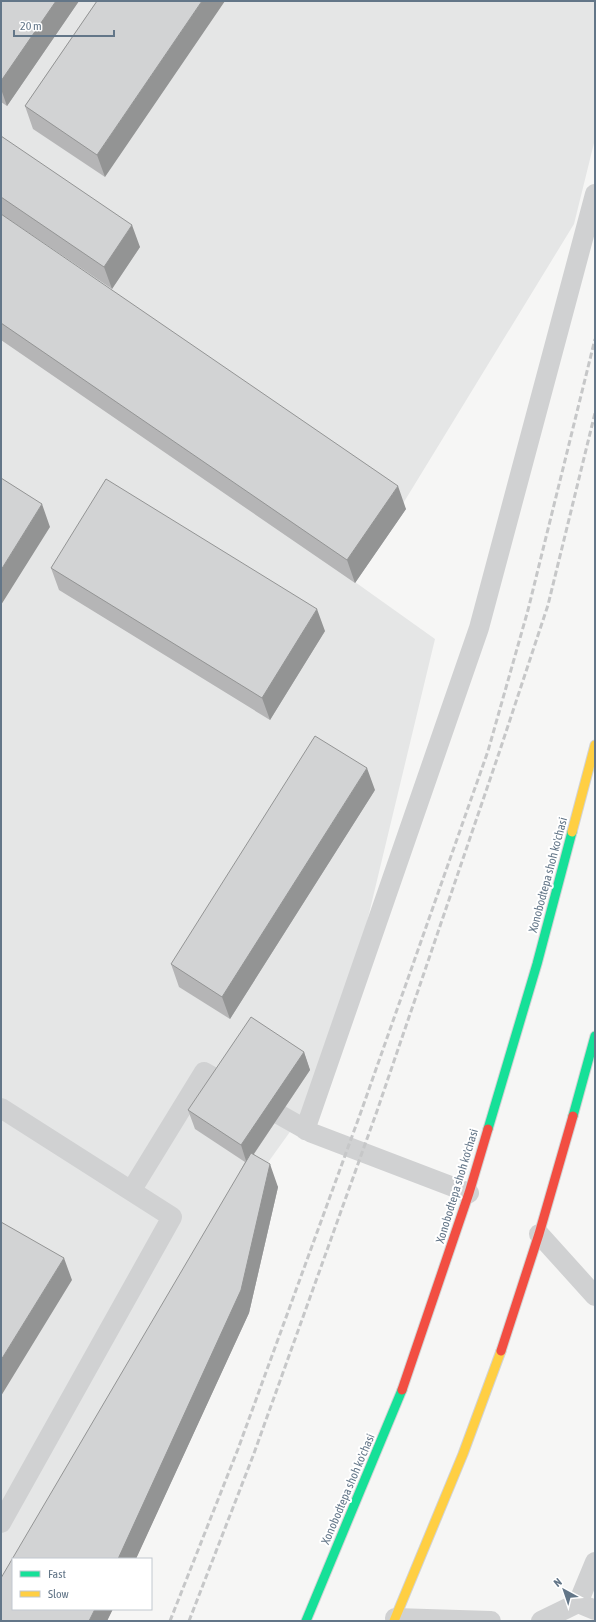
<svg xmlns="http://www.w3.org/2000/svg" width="596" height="1622" font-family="'Asap Condensed',sans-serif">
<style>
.built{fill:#e5e6e6}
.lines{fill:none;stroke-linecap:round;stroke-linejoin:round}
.fast-casing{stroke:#d2d3d4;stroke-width:11}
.slow-casing{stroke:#d2d3d4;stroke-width:11}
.jam-casing{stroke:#d2d3d4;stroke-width:11}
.lane{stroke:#d0d1d2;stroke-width:20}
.fast{stroke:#16e098;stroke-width:9}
.slow{stroke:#ffcf43;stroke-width:9}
.jam{stroke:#f24e42;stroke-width:9}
.rail{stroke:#c6c7c8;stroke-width:3;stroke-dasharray:6 3;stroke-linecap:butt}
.wall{fill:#b5b5b6}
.shaded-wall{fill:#939494}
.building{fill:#d2d3d4;stroke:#939494}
.labels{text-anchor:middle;stroke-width:4;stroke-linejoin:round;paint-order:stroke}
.street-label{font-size:12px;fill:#637688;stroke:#fff}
</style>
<rect width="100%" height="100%" fill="#f6f6f5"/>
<path class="built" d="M 1,1 L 595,1 L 595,139 L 574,224 L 355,582 L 435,639 L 330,1076 L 259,1175 L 278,1187 L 249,1313 L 13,1559 L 13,1609 L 1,1621 Z"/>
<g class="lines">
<defs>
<path id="fast" d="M 573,1116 L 595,1036
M 488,1129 L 537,964 L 572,832
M 306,1621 L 402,1390"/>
<path id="slow" d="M 572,832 L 595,745
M 394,1621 L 463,1454 L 501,1351"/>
<path id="jam" d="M 501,1351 L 539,1234 L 573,1116
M 402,1390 L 469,1193 L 488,1129"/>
</defs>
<use href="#fast" class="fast-casing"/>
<use href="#slow" class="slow-casing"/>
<use href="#jam" class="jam-casing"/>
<path class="lane" d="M 1,1108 L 172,1217 L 1,1523
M 305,1130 L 479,628 L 595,194
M 131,1191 L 204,1072 L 312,1133 L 469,1193
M 539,1234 L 595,1296
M 578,1603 L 595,1610
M 395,1618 L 491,1621
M 541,1621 L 578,1603 L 595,1562"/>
<use href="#fast" class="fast"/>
<use href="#slow" class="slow"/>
<use href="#jam" class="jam"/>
<path class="rail" d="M 170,1621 L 238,1449 L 362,1109 L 488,751 L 528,610 L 595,339
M 189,1621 L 253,1456 L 377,1111 L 500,750 L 548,605 L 595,413"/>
</g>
<path class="wall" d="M 1,1 L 79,1 L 7,106 L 1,102 Z
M 97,1 L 105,177 L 33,129 L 25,106 Z
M 1,136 L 140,247 L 112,289 L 1,214 Z
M 1,214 L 406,509 L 355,583 L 1,340 Z
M 51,568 L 325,631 L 270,720 L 59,590 Z
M 375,790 L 230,1019 L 179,987 L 171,964 Z
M 304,1052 L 310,1070 L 254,1154 L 278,1187 L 249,1313 L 107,1621 L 1,1621 L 245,1162 L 195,1129 L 188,1110 Z"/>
<path class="shaded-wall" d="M 56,1 L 79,1 L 7,106 L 1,89 L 1,81 Z
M 202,1 L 225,1 L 105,177 L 97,155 Z
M 132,225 L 140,247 L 112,289 L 104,267 Z
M 398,486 L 406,509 L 355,583 L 347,560 Z
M 42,504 L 50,527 L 1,605 L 1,570 Z
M 317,609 L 325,631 L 270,720 L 262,698 Z
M 367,768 L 375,790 L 230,1019 L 222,997 Z
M 304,1052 L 310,1070 L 247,1164 L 241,1145 Z
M 270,1164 L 278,1187 L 249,1313 L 136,1559 L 118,1559 Z
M 64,1258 L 72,1280 L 1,1396 L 1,1360 Z
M 95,1609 L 113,1609 L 107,1621 L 89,1621 Z"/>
<path class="building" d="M 1,1 L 56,1 L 1,81 Z
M 97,1 L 202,1 L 97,155 L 25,106 Z
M 1,136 L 132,225 L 104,267 L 1,197 Z
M 1,214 L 398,486 L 347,560 L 1,323 Z
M 1,478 L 42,504 L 1,570 Z
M 106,479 L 317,609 L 262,698 L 51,568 Z
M 315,736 L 367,768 L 222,997 L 171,964 Z
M 251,1017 L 304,1052 L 241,1145 L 188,1110 Z
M 251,1153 L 270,1164 L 241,1290 L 118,1559 L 13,1559 L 13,1609 L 95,1609 L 89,1621 L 1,1621 L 1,1578 Z
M 1,1222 L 64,1258 L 1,1360 Z"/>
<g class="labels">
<g class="street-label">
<text transform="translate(548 875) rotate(-75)" y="4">Xonobodtepa shoh ko'chasi</text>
<text transform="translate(457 1186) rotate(-73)" y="4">Xonobodtepa shoh ko'chasi</text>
<text transform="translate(348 1489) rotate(-67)" y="4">Xonobodtepa shoh ko'chasi</text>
</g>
</g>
<rect width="596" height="1622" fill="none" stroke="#637688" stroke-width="4"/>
<rect x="12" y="1558" width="140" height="52" fill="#ffffff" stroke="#c1c8cf"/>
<rect x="20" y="1571" width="20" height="6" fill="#16e098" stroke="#c1c8cf"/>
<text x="48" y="1578" font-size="12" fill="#637688">Fast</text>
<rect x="20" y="1591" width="20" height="6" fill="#ffcf43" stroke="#c1c8cf"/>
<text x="48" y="1598" font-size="12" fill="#637688">Slow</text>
<g transform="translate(564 1590) rotate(320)" stroke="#ffffff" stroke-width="3" paint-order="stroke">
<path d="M0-3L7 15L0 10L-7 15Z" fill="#637688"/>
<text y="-6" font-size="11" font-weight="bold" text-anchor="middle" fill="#637688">N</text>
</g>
<path d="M14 30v6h100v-6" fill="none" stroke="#637688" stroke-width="2"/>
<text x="20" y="30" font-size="12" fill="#637688" stroke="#ffffff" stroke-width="3" paint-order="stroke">20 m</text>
</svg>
